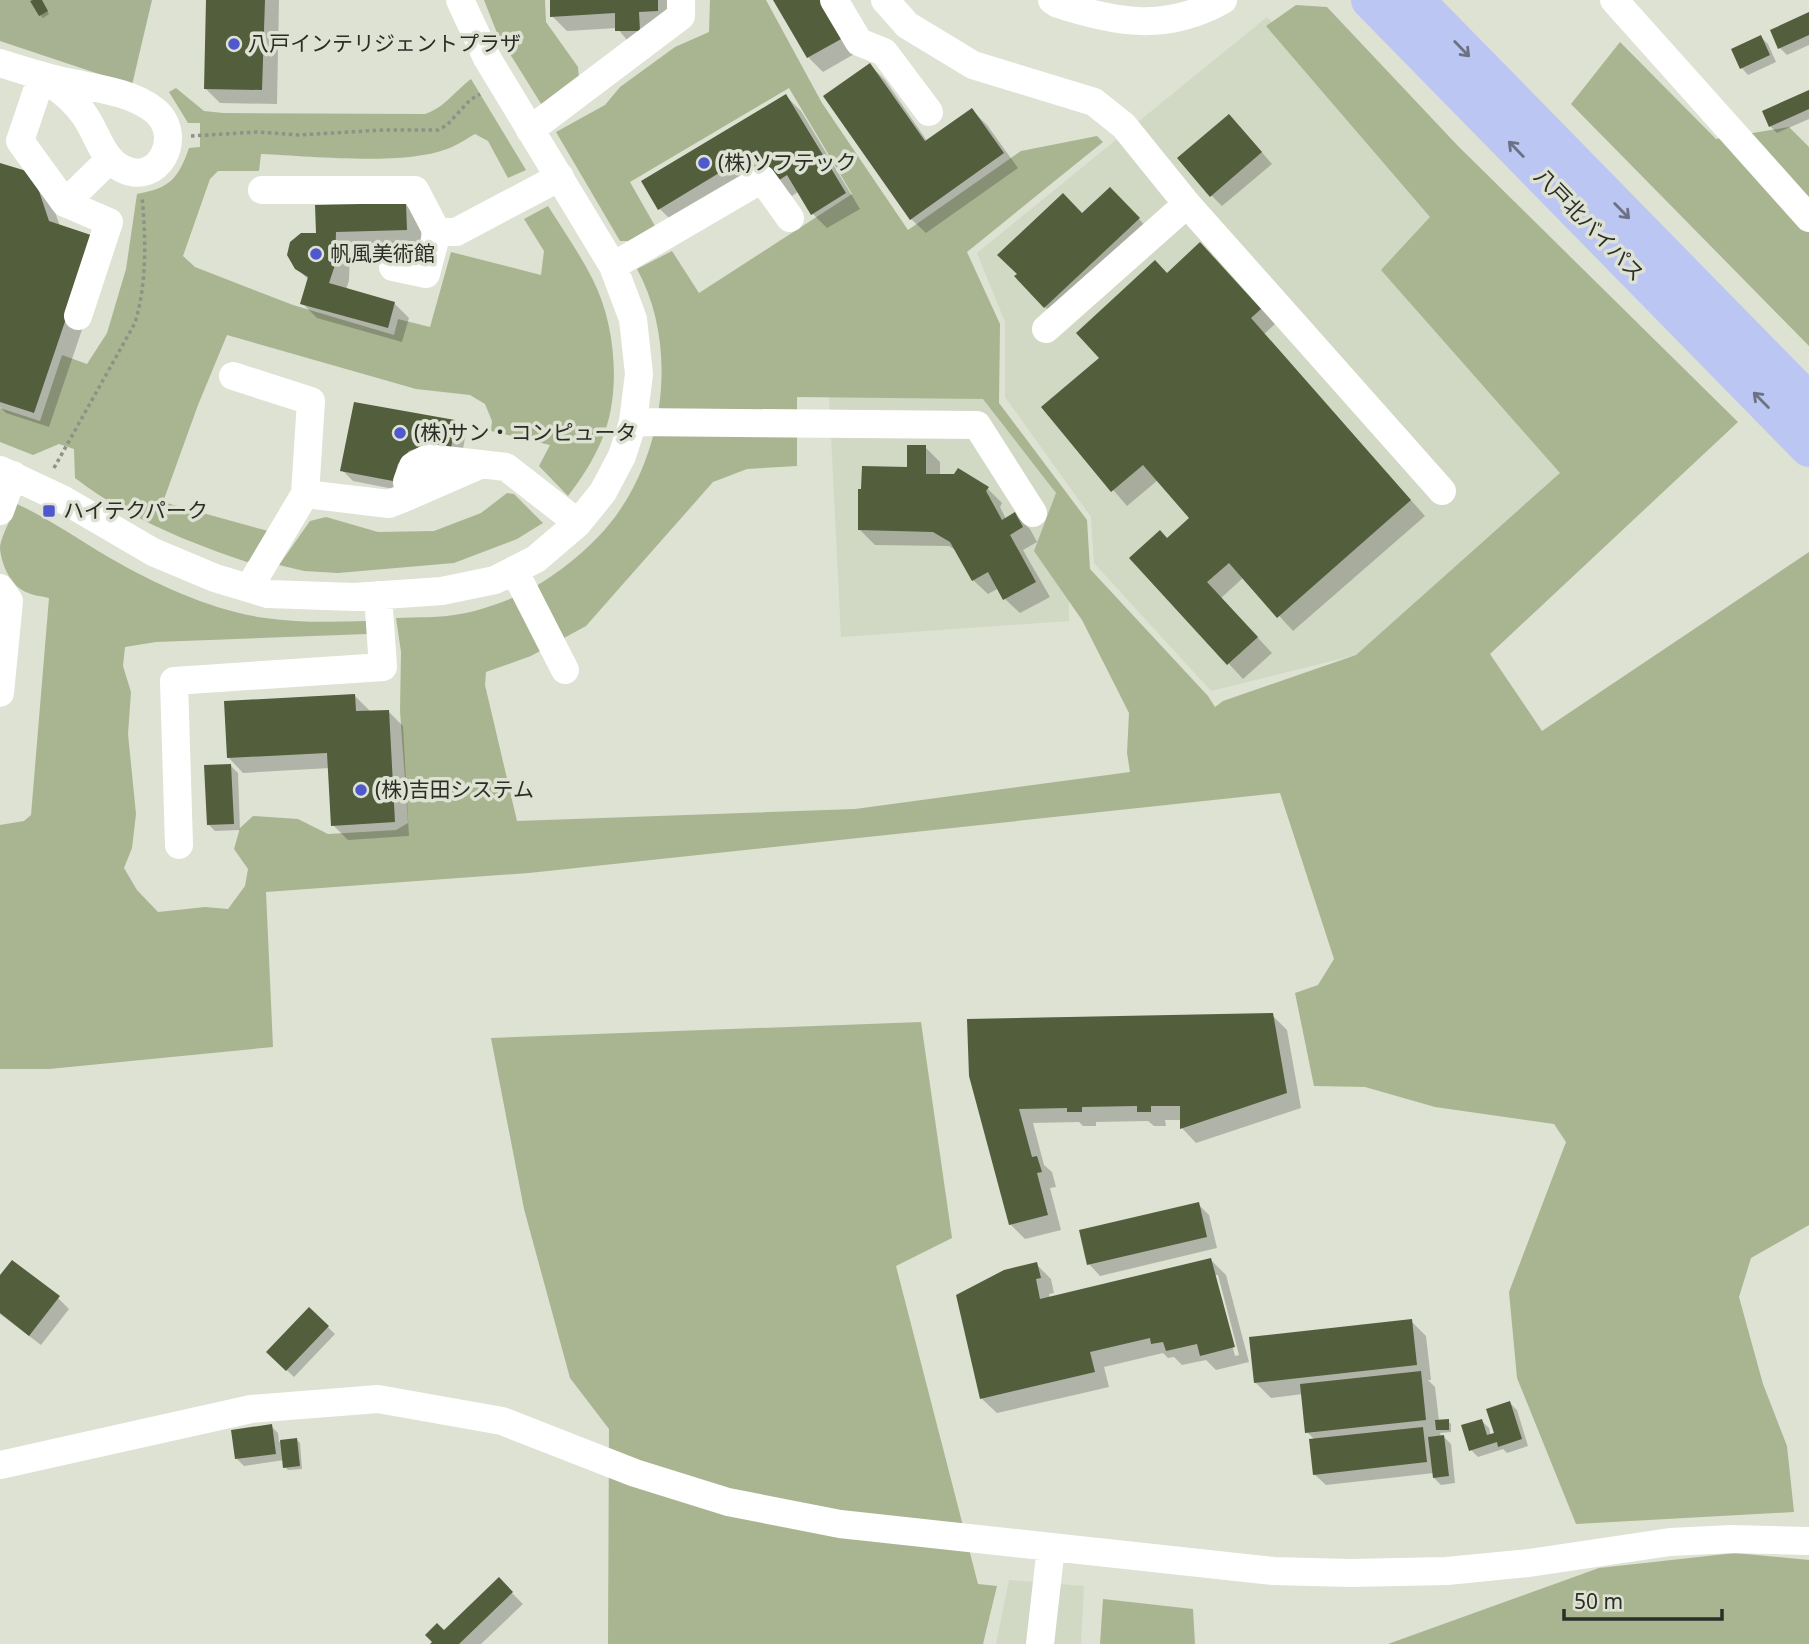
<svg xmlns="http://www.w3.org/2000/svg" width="1809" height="1644" font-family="'Noto Sans','Noto Sans JP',sans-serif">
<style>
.built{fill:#d1d8c3}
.green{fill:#a7b293}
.forest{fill:#a9b591;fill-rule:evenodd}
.shadow{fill:#0003;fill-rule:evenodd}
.building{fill:#535e3d}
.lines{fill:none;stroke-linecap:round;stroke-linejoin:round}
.path{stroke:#8e9186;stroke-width:3.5;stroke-dasharray:3.5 3.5;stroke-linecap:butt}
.minor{stroke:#fff;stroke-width:28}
.highway{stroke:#bcc6f3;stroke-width:38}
.oneway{stroke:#6c7283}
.poi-dot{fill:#5058ce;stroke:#dde2d3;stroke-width:2.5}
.labels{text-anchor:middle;stroke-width:7;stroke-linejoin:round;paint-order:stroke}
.poi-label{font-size:21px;fill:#2b2d27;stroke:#dde2d3;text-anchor:start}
.street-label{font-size:21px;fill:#2b2d27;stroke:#dde2d3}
</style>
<rect width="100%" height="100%" fill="#dde2d3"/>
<path class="built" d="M 1267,17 L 1634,411 L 1561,473 L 1356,655 L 1211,691 L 1094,563 L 1091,517 L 1005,397 L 1005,322 L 977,253 Z
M 987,391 L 1068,512 L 1069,621 L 841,637 L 829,394 Z
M 1009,1580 L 1084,1586 L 1081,1644 L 996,1644 Z"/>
<path class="green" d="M 0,0 L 152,0 L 132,85 L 0,41 Z"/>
<path class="forest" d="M 484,0 L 545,0 L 546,22 L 578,67 L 579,79 L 543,107 L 497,33 Z
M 710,0 L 766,0 L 822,103 L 908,230 L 1021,151 L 1097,136 L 1103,142 L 967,252 L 1000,324 L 999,403 L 1087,520 L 1090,569 L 1208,696 L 1215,707 L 1223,701 L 1356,655 L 1560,473 L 1381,270 L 1430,217 L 1266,26 L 1296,5 L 1327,7 L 1458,146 L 1738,422 L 1490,654 L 1542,731 L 1809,552 L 1809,1225 L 1751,1258 L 1739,1297 L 1763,1384 L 1787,1446 L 1794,1512 L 1576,1524 L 1517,1378 L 1509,1292 L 1566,1142 L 1554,1124 L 1435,1107 L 1365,1087 L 1314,1086 L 1295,993 L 1318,985 L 1334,959 L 1280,793 L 529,873 L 266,892 L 273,1047 L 49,1069 L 0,1069 L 0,825 L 24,821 L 31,815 L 49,598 C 40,596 30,595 22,590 C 9,582 0,561 0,546 C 3,532 12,517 17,504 C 50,519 79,540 110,558 C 155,584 213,611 265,618 C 299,623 333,622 367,621 L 367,634 L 156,642 L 125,647 L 123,666 L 131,692 L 128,734 L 136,814 L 132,848 L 124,868 L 137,890 L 158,912 L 205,907 L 228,909 L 245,886 L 248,869 L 234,849 L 240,828 L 253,816 L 298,819 L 328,834 L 396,830 L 408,823 L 400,711 L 401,652 L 396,618 C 417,617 440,618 460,614 C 476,612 512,599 526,592 C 551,578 578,558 598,537 C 663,470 682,351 637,269 L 672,251 L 699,293 L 852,194 L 789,88 L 630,182 L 655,226 L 629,241 L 620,241 L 556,132 L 605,105 L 620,87 L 675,47 L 709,32 ZM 797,397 L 983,399 L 1056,493 L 1034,551 L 1082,620 L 1129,713 L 1127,753 L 1130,772 L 855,809 L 517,821 L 485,685 L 486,672 L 531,656 L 586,626 L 713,482 L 747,469 L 797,466 Z
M 1620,42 L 1716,139 L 1789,127 L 1809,147 L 1809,346 L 1571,104 Z
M 471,79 L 526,170 L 508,178 L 488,141 L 475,134 C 466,139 456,146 447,149 C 403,166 310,156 261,154 L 259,171 L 218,171 L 210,179 L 183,256 L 195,267 L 293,305 L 394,335 L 398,319 L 430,327 L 451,252 L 541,275 L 544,251 L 524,219 L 548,206 C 563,230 580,254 593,280 C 616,325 622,395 601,442 C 592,462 581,479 568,496 L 539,466 L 550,445 L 491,431 L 492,421 L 485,404 L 470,395 L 416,389 L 227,335 L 198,405 L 163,502 L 268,531 L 255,559 L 247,562 C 187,542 126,517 75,478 L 74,449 L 59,444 L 33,455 L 0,442 L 0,408 L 40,421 L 62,355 L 87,364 L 107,333 L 126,269 L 137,194 C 170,188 178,179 189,148 L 200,147 L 200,123 L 188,123 L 169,92 L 176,88 L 204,111 L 223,113 L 425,114 C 444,108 455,91 471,79 Z
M 507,493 L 514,494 L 543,523 L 517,539 L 454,563 L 338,573 L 304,571 L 279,565 L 310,521 L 326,517 L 378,532 L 434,531 L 481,513 Z
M 921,1022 L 952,1238 L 896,1266 L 978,1584 L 997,1586 L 983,1644 L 608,1644 L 609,1429 L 570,1378 L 524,1209 L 491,1038 Z
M 1735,1553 L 1809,1560 L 1809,1644 L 1388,1644 L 1599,1568 Z
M 1103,1599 L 1193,1609 L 1195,1644 L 1100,1644 Z"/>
<path class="shadow" d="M 36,0 L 42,1 L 49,14 L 43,18 L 40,15 Z
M 207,0 L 279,0 L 277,104 L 220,103 L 205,88 Z
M 551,0 L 671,0 L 654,45 L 632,46 L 617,28 L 567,31 L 552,16 Z
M 775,0 L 826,0 L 856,53 L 823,72 L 808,57 Z
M 1809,14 L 1809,45 L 1787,55 L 1780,48 Z
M 1761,37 L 1768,44 L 1776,62 L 1748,75 L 1741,67 Z
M 870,65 L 885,80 L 927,141 L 972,110 L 987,125 L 1018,168 L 926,233 L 911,219 Z
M 1809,92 L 1809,119 L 1777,133 L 1770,126 Z
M 786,96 L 801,111 L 860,209 L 827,228 L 812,213 L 799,191 L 792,196 L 777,181 L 674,223 L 659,208 Z
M 1240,127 L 1272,164 L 1222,206 L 1211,195 Z
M 0,164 L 47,190 L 60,226 L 108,253 L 49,427 L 6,413 L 0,407 Z
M 1125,204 L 1153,234 L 1060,321 L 1045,307 L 1082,215 Z
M 406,205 L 421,220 L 421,245 L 350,246 L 349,280 L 346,290 L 394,303 L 409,318 L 402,342 L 317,318 L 302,303 L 309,280 L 296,268 L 318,234 Z
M 1215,259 L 1275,324 L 1264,334 L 1425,516 L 1293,631 L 1244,577 L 1221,598 L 1272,653 L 1243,679 L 1131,558 L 1168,540 L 1192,519 L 1158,480 L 1127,506 L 1043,408 L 1102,358 L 1167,274 Z
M 454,422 L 466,433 L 461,459 L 404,491 L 353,481 L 342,470 Z
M 925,447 L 940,462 L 940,476 L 987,488 L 1002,503 L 1000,507 L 1006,519 L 1015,515 L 1030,529 L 1037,542 L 1023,550 L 1050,597 L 1020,613 L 1005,599 L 999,588 L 988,594 L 973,580 L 957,551 L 949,546 L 875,545 L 860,530 Z
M 355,696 L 370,711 L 388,711 L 403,726 L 409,836 L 348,840 L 333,825 L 330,768 L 243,773 L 229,758 Z
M 231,766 L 238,773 L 240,830 L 215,831 L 208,824 Z
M 1272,1015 L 1287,1030 L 1301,1108 L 1196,1143 L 1182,1128 L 1182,1120 L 1165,1120 L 1166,1126 L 1154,1126 L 1148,1121 L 1096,1122 L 1096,1126 L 1083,1126 L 1079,1122 L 1033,1123 L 1044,1165 L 1052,1172 L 1056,1187 L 1050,1188 L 1061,1230 L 1025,1239 L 1010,1224 L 970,1076 Z
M 1198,1204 L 1209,1215 L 1217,1248 L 1100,1276 L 1089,1264 Z
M 1211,1260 L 1226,1275 L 1249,1362 L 1216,1370 L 1206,1360 L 1182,1365 L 1174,1357 L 1168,1358 L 1163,1353 L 1104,1367 L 1109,1387 L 997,1413 L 982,1399 L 1036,1264 L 1051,1279 L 1054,1293 L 1049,1294 L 1050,1298 ZM 1214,1275 L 1218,1275 L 1239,1355 L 1235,1356 Z
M 0,1278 L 58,1298 L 69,1309 L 41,1345 L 0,1314 Z
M 309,1309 L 335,1334 L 294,1377 L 268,1352 Z
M 1411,1321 L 1426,1336 L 1431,1380 L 1428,1380 L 1435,1387 L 1439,1421 L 1448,1421 L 1451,1424 L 1451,1432 L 1440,1433 L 1441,1437 L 1444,1437 L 1451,1444 L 1455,1483 L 1441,1485 L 1434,1478 L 1434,1473 L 1326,1485 L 1314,1474 L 1315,1440 L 1307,1432 L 1303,1394 L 1271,1398 L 1256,1383 Z
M 1510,1403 L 1517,1410 L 1528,1446 L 1507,1453 L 1503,1449 L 1478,1457 L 1471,1450 L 1482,1421 L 1489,1428 L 1491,1436 L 1496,1434 Z
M 271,1426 L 278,1433 L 279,1442 L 297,1440 L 300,1443 L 302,1469 L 288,1470 L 285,1467 L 284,1460 L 244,1466 L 237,1459 Z
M 499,1580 L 523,1604 L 481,1644 L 433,1644 Z"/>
<path class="building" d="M 33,0 L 42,0 L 48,11 L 39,16 L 30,1 Z
M 206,0 L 265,0 L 262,90 L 204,89 Z
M 550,0 L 658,0 L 658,11 L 639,12 L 640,31 L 615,31 L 615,13 L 550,17 Z
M 773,0 L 821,0 L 843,38 L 807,58 Z
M 1809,12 L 1809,35 L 1778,49 L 1770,30 Z
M 1761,35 L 1770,55 L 1740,69 L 1731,49 Z
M 870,63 L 925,141 L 972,108 L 1004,153 L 910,220 L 823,96 Z
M 1809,90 L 1809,109 L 1769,127 L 1762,111 Z
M 786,94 L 846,193 L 811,215 L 787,175 L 776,182 L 757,150 L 658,210 L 641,181 Z
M 1229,114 L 1262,152 L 1210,197 L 1177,158 Z
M 0,163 L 33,173 L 49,221 L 94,236 L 34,413 L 0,402 Z
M 1110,187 L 1140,218 L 1044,308 L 1014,276 L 1017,274 L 997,255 L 1063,193 L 1082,213 Z
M 406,203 L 407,230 L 336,232 L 335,265 L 329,283 L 395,302 L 388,328 L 300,304 L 308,277 L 295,269 L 287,255 L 290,242 L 301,233 L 316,233 L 315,205 Z
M 1200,242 L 1261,309 L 1251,318 L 1411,500 L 1277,618 L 1229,563 L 1207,582 L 1258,637 L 1227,665 L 1129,558 L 1160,530 L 1167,538 L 1189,518 L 1143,465 L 1111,492 L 1041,407 L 1099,358 L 1076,333 L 1155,260 L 1167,273 Z
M 354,402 L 455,420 L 451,449 L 424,446 L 409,451 L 398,464 L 393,481 L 340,471 Z
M 907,445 L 926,445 L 926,474 L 954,474 L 958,468 L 989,487 L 986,491 L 1002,520 L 1015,512 L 1023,527 L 1010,535 L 1036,582 L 1003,600 L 988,572 L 972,581 L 950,542 L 933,532 L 858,530 L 858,489 L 861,489 L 862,466 L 907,467 Z
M 355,694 L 356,711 L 389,710 L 395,822 L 331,826 L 327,753 L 227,758 L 224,701 Z
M 231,764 L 234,824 L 207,825 L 204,765 Z
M 1273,1013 L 1287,1093 L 1180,1129 L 1180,1106 L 1151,1106 L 1151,1112 L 1137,1112 L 1137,1106 L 1082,1107 L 1082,1112 L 1067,1112 L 1067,1108 L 1019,1109 L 1032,1157 L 1037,1156 L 1042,1172 L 1037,1173 L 1048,1215 L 1009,1225 L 969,1076 L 967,1019 Z
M 1199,1202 L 1207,1237 L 1087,1265 L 1079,1230 Z
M 1211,1258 L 1235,1347 L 1200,1356 L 1197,1344 L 1166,1351 L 1163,1342 L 1151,1344 L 1150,1338 L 1090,1352 L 1095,1372 L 980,1399 L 956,1295 L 1004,1270 L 1037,1262 L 1041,1278 L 1036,1279 L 1040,1299 Z
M 12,1260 L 60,1296 L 29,1336 L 0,1313 L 0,1275 Z
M 309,1307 L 329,1326 L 286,1371 L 266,1352 Z
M 1412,1319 L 1417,1365 L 1254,1383 L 1249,1337 Z
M 1421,1371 L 1426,1420 L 1305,1433 L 1300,1384 Z
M 1510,1401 L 1522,1439 L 1498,1447 L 1497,1442 L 1469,1451 L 1461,1425 L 1482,1419 L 1487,1435 L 1494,1433 L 1486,1409 Z
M 1449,1419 L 1449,1430 L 1436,1430 L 1435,1420 Z
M 272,1424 L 276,1454 L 235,1459 L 231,1430 Z
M 1423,1427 L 1427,1462 L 1313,1475 L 1309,1439 Z
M 1444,1435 L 1449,1476 L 1433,1478 L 1428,1437 Z
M 297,1438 L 300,1466 L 283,1468 L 280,1440 Z
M 499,1577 L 513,1592 L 459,1644 L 430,1644 L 432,1642 L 425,1635 L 437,1623 L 444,1630 Z"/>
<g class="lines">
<path class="path" d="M 191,136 L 257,132 L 299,135 L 383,130 L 438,130 L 447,125 L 470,100 L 480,94
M 54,468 L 135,323 C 147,283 146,238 142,197"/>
<path class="minor" d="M 834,0 L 859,42 L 884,52 L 929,112
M 885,0 L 907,25 L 973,65 L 1094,102 L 1124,126 L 1187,204 L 1442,491
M 1052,0 L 1058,4 C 1117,23 1166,32 1223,0
M 1614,0 L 1809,218
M 0,63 C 22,70 45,77 67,82 C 95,88 132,92 154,110 C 186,135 158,189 121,168 C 102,158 97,133 85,116 C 74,99 57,88 42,76
M 42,76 L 20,141 L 65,203 L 109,222 L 78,316
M 530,130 L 681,16 L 681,0
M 262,190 L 415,190 L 437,232
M 65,203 L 109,160
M 613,266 L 762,179 L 790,218
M 393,267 L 426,274 L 437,232 L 456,232 L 560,177
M 1046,329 L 1187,204
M 233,376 L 311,401 L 305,494
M 633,422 L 977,425 L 1033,513
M 0,470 L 64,500 L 153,552 L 215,578 L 268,594 L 354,597 L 442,591 L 495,580 L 536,559 L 578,523 L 603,492 L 622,456 L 633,422 L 639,374 L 633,319 L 613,266 L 487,58 L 460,0
M 409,496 L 480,465
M 0,511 L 13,475
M 514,570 L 565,670
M 0,588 L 9,601 L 0,693
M 249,588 L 305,494 L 389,504 L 409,496 L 407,482 L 413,466 L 428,458 L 506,467 L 578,523
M 179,845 L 174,681 L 383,667 L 378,595
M 0,1465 L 251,1409 L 378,1399 L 502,1421 L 635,1473 L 728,1502 L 840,1524 L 1273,1571 L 1350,1573 L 1447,1571 L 1529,1563 L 1670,1542 L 1732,1539 L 1809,1541
M 1040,1644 L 1051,1547"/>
<path class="highway" d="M 1370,0 L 1809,448
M 1415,0 L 1809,402"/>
</g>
<defs><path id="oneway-shaft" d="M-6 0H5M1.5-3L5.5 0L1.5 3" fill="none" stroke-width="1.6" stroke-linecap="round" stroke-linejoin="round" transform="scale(1.75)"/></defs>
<g class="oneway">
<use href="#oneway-shaft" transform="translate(1462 49) rotate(46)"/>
<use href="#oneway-shaft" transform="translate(1516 149) rotate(-134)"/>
<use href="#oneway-shaft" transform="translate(1622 211) rotate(46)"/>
<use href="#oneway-shaft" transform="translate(1761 400) rotate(-135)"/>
</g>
<g class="poi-dot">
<circle cx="234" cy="44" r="7"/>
<circle cx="704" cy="163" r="7"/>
<circle cx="316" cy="254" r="7"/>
<circle cx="400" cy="433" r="7"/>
<rect x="42" y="504" width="14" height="14" rx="3.5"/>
<circle cx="361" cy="790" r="7"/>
</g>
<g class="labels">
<g class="poi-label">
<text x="248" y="51">八戸インテリジェントプラザ</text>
<text x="718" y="170">(株)ソフテック</text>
<text x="330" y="261">帆風美術館</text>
<text x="414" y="440">(株)サン・コンピュータ</text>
<text x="63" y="518">ハイテクパーク</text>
<text x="375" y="797">(株)吉田システム</text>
</g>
<g class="street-label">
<text transform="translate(1589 225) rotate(46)" y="7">八戸北バイパス</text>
</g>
</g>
<path d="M1564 1609v10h158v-10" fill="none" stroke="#2b2d27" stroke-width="3.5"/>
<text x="1574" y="1609" font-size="21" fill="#2b2d27" stroke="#dde2d3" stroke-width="5" paint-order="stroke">50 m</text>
</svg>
